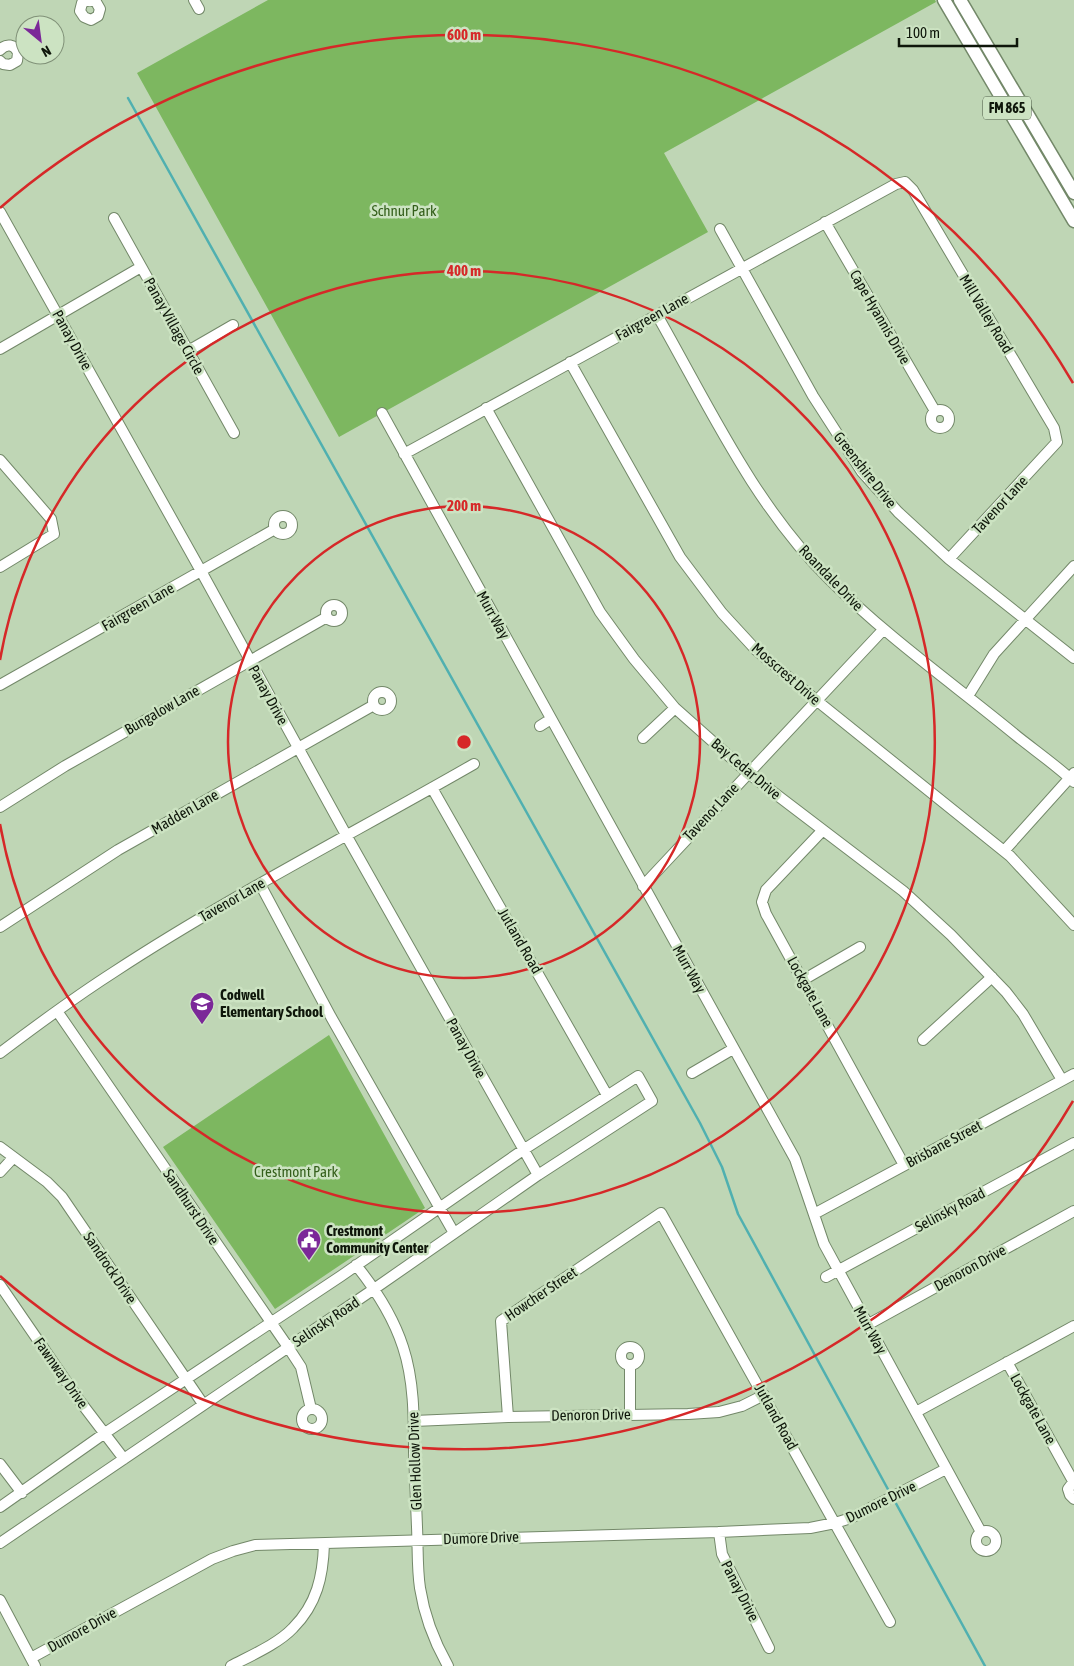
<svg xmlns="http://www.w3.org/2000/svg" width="1074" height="1666" font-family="'Asap Condensed',sans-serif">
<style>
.green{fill:#7db760}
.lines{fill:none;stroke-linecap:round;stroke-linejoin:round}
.stream{stroke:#50b0b0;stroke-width:2.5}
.minor-casing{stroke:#738869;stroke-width:12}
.major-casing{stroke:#738869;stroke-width:15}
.minor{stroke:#fff;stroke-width:10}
.major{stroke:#fff;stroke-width:12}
.ring{fill:none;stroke:#d62828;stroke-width:2.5}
.labels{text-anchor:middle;stroke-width:5;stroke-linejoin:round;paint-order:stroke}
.shield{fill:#cce3c2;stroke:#475441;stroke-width:1}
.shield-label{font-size:14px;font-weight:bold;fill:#0e160a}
.park-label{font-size:15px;fill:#345f1b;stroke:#cce3c2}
.street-label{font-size:15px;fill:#0e160a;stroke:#cce3c2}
.poi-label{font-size:15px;font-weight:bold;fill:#0e160a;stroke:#cce3c2;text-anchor:start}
.centre{fill:#d62828;stroke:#cce3c2;stroke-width:2.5}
.ring-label{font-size:15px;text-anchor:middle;font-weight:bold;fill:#d62828;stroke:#cce3c2;stroke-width:5;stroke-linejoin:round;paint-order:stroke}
</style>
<rect width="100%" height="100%" fill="#bfd6b5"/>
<path class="green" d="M 268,0 L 935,0 L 936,2 L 664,153 L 708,232 L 339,437 L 137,73 Z
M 329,1035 L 425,1208 L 275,1309 L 163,1147 Z"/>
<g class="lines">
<path class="stream" d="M 128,98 L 700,1123 L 722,1167 L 738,1214 L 890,1493
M 893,1498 L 985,1666"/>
<defs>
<path id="minor" d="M 89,0 L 82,3 L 80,11 L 84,17 L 91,20 L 98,16 L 100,9 L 96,2 L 90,0
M 194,0 L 199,9
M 0,50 C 6,43 15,44 18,53 L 17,61 L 10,65 L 3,64 L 0,61
M 0,212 L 201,571 L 350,842 L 538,1175
M 114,218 L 234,433
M 825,222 L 935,411
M 720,229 L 813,396 L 862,472 L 898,512 L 949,559 L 1074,658
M 657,315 C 709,406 754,505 830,580 C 888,638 955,685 1018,737 C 1037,752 1057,766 1074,782
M 0,349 L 141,267
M 188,351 L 233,325
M 570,362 L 680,557 L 722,613 L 756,650 L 816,700 L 1010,856 L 1074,925
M 486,408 L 600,612 L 634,659 L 675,708 L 748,773 L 903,891 L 951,935 L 1006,992 L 1023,1014 L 1062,1080
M931 419a9 9 0 1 1 18 0a9 9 0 1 1-18 0Z
M 382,413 L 795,1159 L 824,1244 L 981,1532
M 404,454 L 896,184 L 905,182 L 913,190 L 1054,428 L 1057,442 L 949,559
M 0,460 L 51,519 L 54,534 L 0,567
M274 525a9 9 0 1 1 18 0a9 9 0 1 1-18 0Z
M326 613a8 8 0 1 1 16 0a8 8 0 1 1-16 0Z
M 0,685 L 275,529
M373 701a9 9 0 1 1 18 0a9 9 0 1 1-18 0Z
M 968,696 L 994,654 L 1074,566
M 540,726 L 551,719
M 643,738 L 675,708
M 432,788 L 607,1095
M 0,807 L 65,766 L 327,617
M 822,831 L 766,890 L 762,902 L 766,914 L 904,1165
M 1004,851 L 1074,773
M 260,884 L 331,1017 L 454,1233
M 643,886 L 883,630
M 0,927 L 118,850 L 374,705
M 803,980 L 860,947
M 57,1011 L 288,1347 L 301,1367 L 311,1409
M 923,1040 L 992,977
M 0,1053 C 37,1025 75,997 114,972 C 230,896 354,833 474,764
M 692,1073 L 733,1049
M 0,1147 L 47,1182 L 62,1197 L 203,1404
M 0,1172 L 13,1158
M 814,1214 L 1074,1074
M 356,1265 C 376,1290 393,1316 403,1347 C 414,1380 414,1417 414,1452 C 415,1477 416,1502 417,1527 C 418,1548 417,1568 420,1588 C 424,1614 435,1643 448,1666
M 826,1277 L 1074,1143
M 0,1285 L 79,1400 L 124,1459
M 867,1325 L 1074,1211
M621 1356a9 9 0 1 1 18 0a9 9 0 1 1-18 0Z
M 1007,1362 L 1073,1481
M 630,1365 L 630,1414
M302 1419a10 10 0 1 1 20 0a10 10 0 1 1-20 0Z
M 916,1412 L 1074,1326
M 508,1417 L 501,1321 L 661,1213 L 890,1622
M 414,1421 L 508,1417 L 688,1414 L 719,1412 L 742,1406 L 764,1395
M 0,1464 L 22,1493
M 1074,1481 L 1068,1489 L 1070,1495 L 1074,1499
M 0,1507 L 105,1433 L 341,1276 L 523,1150 L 638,1076 L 652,1101 L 538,1175 L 374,1289 L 0,1543
M976 1541a10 10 0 1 1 20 0a10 10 0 1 1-20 0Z
M 719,1532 L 722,1554 L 769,1648
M 0,1600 L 35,1666
M 31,1658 L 212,1559 L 233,1551 L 255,1545 L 719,1532 L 810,1528 L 835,1523 L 851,1518 L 946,1469
M 231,1666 C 250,1656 278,1644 293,1628 C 317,1604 323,1576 324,1544"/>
<path id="major" d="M 944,0 L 1074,221
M 960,0 L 1074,193"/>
</defs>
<use href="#minor" class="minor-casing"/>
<use href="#major" class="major-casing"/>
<use href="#minor" class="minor"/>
<use href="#major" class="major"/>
</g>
<g class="ring">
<circle cx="464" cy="742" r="236"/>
<path d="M0 660A471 471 0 1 1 0 824"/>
<path d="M1073 1101A707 707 0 0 1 0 1276M0 208A707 707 0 0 1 1073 383"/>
</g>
<defs>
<symbol id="school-pin" viewBox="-11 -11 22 30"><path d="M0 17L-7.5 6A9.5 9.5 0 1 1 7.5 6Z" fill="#7b2898" stroke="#cce3c2"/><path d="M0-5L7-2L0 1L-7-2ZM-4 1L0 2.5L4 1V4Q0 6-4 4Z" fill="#fff"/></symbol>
<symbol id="civic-pin" viewBox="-11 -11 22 30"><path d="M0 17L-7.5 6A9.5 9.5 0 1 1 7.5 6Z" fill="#7b2898" stroke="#cce3c2"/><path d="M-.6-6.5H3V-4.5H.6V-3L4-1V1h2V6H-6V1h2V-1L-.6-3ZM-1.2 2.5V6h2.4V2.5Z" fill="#fff"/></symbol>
</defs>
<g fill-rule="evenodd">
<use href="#school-pin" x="188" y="990" width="28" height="38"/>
<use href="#civic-pin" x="295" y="1226" width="28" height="38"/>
</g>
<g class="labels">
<rect class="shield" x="983" y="96.5" width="48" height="23" rx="4"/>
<g class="shield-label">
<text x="1007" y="113">FM 865</text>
</g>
<g class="park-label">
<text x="404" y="216">Schnur Park</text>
<text x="296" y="1177">Crestmont Park</text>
</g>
<g class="street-label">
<text transform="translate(986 314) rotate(59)" y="5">Mill Valley Road</text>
<text transform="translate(652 317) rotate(-29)" y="5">Fairgreen Lane</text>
<text transform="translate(880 317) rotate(60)" y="5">Cape Hyannis Drive</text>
<text transform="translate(174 326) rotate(61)" y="5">Panay Village Circle</text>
<text transform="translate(72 340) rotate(61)" y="5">Panay Drive</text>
<text transform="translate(865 470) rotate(52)" y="5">Greenshire Drive</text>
<text transform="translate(1000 505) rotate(-47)" y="5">Tavenor Lane</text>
<text transform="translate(831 578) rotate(46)" y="5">Roandale Drive</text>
<text transform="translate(138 607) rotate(-30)" y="5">Fairgreen Lane</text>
<text transform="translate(493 615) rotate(61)" y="5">Murr Way</text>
<text transform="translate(786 674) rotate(41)" y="5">Mosscrest Drive</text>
<text transform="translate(268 695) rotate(61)" y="5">Panay Drive</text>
<text transform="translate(162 710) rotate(-30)" y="5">Bungalow Lane</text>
<text transform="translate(746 769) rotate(40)" y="5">Bay Cedar Drive</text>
<text transform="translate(185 812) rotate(-30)" y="5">Madden Lane</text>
<text transform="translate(711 812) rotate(-47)" y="5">Tavenor Lane</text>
<text transform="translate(232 900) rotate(-30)" y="5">Tavenor Lane</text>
<text transform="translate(520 941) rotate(60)" y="5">Jutland Road</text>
<text transform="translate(689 969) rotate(61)" y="5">Murr Way</text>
<text transform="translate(810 992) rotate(61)" y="5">Lockgate Lane</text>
<text transform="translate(466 1048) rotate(61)" y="5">Panay Drive</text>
<text transform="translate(944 1144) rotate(-28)" y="5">Brisbane Street</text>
<text transform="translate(191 1207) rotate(56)" y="5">Sandhurst Drive</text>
<text transform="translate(950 1210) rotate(-28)" y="5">Selinsky Road</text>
<text transform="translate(110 1268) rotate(56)" y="5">Sandrock Drive</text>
<text transform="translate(970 1268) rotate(-29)" y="5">Denoron Drive</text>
<text transform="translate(541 1294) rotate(-34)" y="5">Howcher Street</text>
<text transform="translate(326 1322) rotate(-34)" y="5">Selinsky Road</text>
<text transform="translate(870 1330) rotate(61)" y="5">Murr Way</text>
<text transform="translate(61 1373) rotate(55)" y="5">Fawnway Drive</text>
<text transform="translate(1033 1409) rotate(61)" y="5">Lockgate Lane</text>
<text transform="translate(591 1415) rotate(-1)" y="5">Denoron Drive</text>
<text transform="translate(776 1417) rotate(61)" y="5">Jutland Road</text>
<text transform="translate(415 1461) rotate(-92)" y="5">Glen Hollow Drive</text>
<text transform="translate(881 1502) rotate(-26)" y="5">Dumore Drive</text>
<text transform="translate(481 1538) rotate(-2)" y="5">Dumore Drive</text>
<text transform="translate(740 1591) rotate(63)" y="5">Panay Drive</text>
<text transform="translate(82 1630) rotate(-29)" y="5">Dumore Drive</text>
</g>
<g class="poi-label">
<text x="220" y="1000">Codwell<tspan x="220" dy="17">Elementary School</tspan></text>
<text x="326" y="1236">Crestmont<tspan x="326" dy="17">Community Center</tspan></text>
</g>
</g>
<circle cx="464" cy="742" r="8" class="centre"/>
<g class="ring-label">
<text x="464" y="40">600 m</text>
<text x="464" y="276">400 m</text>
<text x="464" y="511">200 m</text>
</g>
<g transform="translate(40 40) rotate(151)"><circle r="24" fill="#cce3c2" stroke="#809178"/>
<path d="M0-4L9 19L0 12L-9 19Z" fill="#7b2898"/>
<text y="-8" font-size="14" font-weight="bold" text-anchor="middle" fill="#0e160a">N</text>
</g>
<path d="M899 38v8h118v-8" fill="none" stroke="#0e160a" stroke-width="2.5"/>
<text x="906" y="38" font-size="15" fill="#0e160a" stroke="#cce3c2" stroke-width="4" paint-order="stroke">100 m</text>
</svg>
